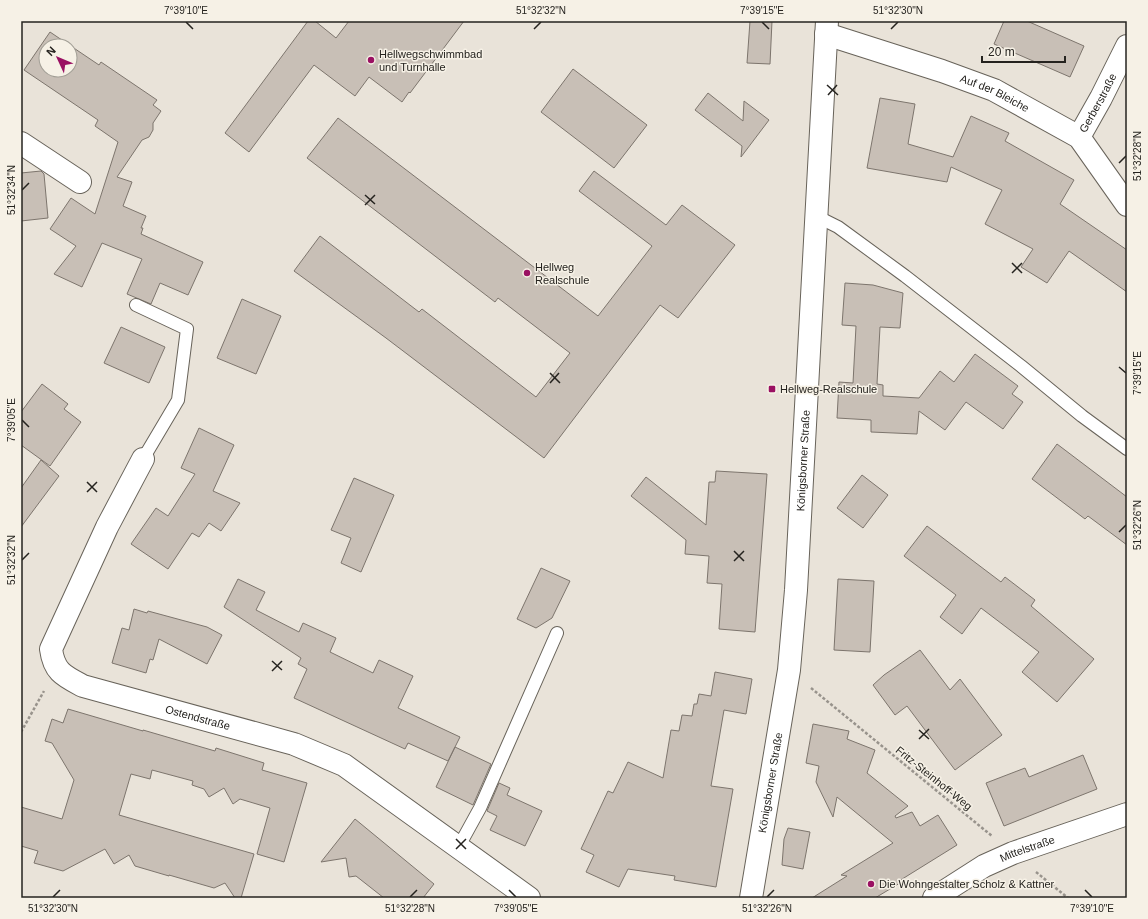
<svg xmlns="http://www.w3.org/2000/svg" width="1148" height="919" font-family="Helvetica,sans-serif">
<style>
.building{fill:#c8bfb6;stroke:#7d756d;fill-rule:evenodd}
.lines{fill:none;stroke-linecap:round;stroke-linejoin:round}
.lane-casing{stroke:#68635a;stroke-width:14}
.street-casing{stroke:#68635a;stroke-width:24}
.path{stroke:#98938c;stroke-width:2.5;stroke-dasharray:3 2;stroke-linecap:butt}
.lane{stroke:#fff;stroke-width:12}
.street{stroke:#fff;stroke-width:22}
.ticks{fill:none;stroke:#25231f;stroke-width:1.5}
.poi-dot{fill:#9a1062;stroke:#f6f1e6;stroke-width:1.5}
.labels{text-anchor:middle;stroke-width:3;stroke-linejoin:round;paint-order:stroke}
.poi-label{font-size:11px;fill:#25231f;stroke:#f6f1e6;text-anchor:start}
.street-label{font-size:11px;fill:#25231f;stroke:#f6f1e6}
.neatline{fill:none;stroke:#25231f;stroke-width:1.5}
.ticks-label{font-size:10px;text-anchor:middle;fill:#25231f}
</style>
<rect width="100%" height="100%" fill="#e9e3d9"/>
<path class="building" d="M 308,21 L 315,21 L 336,38 L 349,21 L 464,21 L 410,93 L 409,92 L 402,102 L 369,77 L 355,96 L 314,65 L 249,152 L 225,133 Z
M 750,21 L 772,21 L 770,64 L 747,63 Z
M 1004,21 L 1027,21 L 1084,46 L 1070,77 L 994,44 Z
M 50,32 L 99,65 L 101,62 L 157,100 L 153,105 L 161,111 L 153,123 L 153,130 L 149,137 L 142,140 L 117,177 L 132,182 L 123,206 L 146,216 L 141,228 L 143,228 L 141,234 L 203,262 L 188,295 L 160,283 L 151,304 L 127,294 L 142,259 L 102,243 L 82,287 L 54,274 L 76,246 L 50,229 L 71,198 L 95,214 L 118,142 L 95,126 L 98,120 L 24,70 ZM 46,46 L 70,46 L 70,70 L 46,70 Z
M 573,69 L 647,125 L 614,168 L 541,112 Z
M 708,93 L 743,121 L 744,101 L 769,120 L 741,157 L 742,146 L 695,110 Z
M 880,98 L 915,104 L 908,144 L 953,157 L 971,116 L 1009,133 L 1005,141 L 1074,180 L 1060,204 L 1127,250 L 1127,292 L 1069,251 L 1047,283 L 1021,267 L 1033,249 L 985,224 L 1002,190 L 951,167 L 947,182 L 867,168 Z
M 338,118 L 598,316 L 652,246 L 579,191 L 594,171 L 666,225 L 682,205 L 735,245 L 678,318 L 660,305 L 544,458 L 386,338 L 294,271 L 320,236 L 419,312 L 422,309 L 536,397 L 570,353 L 498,298 L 495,302 L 307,158 Z
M 41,171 L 44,174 L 48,218 L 21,221 L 21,173 Z
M 845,283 L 873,285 L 903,293 L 900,328 L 880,327 L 877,384 L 883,385 L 883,396 L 919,398 L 940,371 L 954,382 L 975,354 L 1018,386 L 1012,394 L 1023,402 L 1003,429 L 966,402 L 945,430 L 919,411 L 917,434 L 871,432 L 871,420 L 837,418 L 839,382 L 853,383 L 856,326 L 842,325 Z
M 242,299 L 281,316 L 256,374 L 217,358 Z
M 121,327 L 165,347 L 149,383 L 104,363 Z
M 42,384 L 68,404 L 64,409 L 81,422 L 50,466 L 21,445 L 21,412 Z
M 199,428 L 234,445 L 213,491 L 240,503 L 221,531 L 209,523 L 199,537 L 192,533 L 168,569 L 131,544 L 156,508 L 168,516 L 195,474 L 181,468 Z
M 1057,444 L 1127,497 L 1127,545 L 1088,516 L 1085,519 L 1032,479 Z
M 41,460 L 59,476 L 21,527 L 21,488 Z
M 716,471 L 767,474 L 755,632 L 719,629 L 722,584 L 707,583 L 709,556 L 685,554 L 686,540 L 631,496 L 646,477 L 706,525 L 709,482 L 715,482 Z
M 862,475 L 888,495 L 863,528 L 837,508 Z
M 354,478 L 394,495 L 361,572 L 341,563 L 351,538 L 331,530 Z
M 927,526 L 1001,582 L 1005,577 L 1035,600 L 1031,606 L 1094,659 L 1057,702 L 1022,672 L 1039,652 L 981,608 L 962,634 L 940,617 L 956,595 L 904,556 Z
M 541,568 L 570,581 L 552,618 L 536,628 L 517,619 Z
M 238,579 L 265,592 L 256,610 L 299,632 L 303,623 L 336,638 L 330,652 L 373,673 L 379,660 L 413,676 L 398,708 L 460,737 L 448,761 L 408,743 L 405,749 L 294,698 L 307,669 L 298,664 L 301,658 L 224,607 Z
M 838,579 L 874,581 L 870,652 L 834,650 Z
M 134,609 L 147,613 L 148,611 L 207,627 L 222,635 L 207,664 L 159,639 L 153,660 L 150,659 L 146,673 L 112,663 L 122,628 L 129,630 Z
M 920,650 L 950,690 L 960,679 L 1002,735 L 955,770 L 907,706 L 895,715 L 873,685 L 884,675 Z
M 715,672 L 752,679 L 746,714 L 724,710 L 711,786 L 733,789 L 716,887 L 674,880 L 675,876 L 628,869 L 619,887 L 586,872 L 594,855 L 581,849 L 608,791 L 613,793 L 628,762 L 663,778 L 671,730 L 679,731 L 682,715 L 692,716 L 694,704 L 697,704 L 699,694 L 711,696 Z
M 68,709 L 143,731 L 143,730 L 215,751 L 216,748 L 264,763 L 262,770 L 307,783 L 284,862 L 257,854 L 270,808 L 240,799 L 233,804 L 224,788 L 209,797 L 204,789 L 192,785 L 193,781 L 152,770 L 150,779 L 131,774 L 119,815 L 254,854 L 241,898 L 235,898 L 225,883 L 214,888 L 169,875 L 169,876 L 135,866 L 129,855 L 114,864 L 105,849 L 63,871 L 34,863 L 38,851 L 21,846 L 21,807 L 62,819 L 74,780 L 52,743 L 45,741 L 52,719 L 63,723 Z
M 813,724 L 849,731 L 847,739 L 875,750 L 867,773 L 908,806 L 895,816 L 896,818 L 912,812 L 920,826 L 938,815 L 957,845 L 899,881 L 900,883 L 875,898 L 812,898 L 847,876 L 841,875 L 893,843 L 837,797 L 833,817 L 816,782 L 819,766 L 806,763 Z
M 455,747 L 491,764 L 473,805 L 436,787 Z
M 1083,755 L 1097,789 L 1004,826 L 986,783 L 1025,768 L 1029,777 Z
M 499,783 L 510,788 L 507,795 L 542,811 L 525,846 L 490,830 L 497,816 L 487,811 Z
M 355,819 L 434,884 L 423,898 L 384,898 L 356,876 L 349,877 L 346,858 L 321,862 Z
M 788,828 L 810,832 L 803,869 L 782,865 L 784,839 Z"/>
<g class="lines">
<defs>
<path id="lane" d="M 816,216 L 838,227 L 905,276 L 1021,366 L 1082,416 L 1127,449
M 136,305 L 187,329 L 178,400 L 143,459
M 458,848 L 480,808 L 557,633"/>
<g id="street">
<path id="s1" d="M 826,34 L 942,71 L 994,90 L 1079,137 L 1127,205"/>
<path id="s2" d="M 1079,137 L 1101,98 L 1127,46"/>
<path d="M 21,143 L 80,182"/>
<path id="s3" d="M 143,459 L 107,527 L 51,649 C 54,672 64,676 83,686 L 294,744 L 344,765 L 529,898"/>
<path id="s4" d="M 751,898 L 789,670 L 796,590 L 827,21"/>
<path id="s5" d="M 934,898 L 984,866 L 1013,853 L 1127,814"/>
</g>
</defs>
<use href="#lane" class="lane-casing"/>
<use href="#street" class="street-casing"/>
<path class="path" d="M 811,688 L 992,836
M 21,732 L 44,691
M 1036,872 L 1068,898"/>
<use href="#lane" class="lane"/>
<use href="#street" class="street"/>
</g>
<path class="ticks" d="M 186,22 L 193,29M 762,22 L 769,29M 534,29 L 541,22M 891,29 L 898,22M 827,85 L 838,95M 828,95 L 837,85M 1119,163 L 1126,156M 22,190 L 29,183M 365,195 L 375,204M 365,205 L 375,195M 1012,263 L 1022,273M 1012,273 L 1022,263M 1119,367 L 1126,373M 550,373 L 560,383M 550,383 L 559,373M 22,420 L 29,427M 87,482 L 97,492M 87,492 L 97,482M 1119,532 L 1126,525M 734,551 L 744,561M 22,560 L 29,553M 734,561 L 744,551M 272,661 L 282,670M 272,671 L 282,661M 919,730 L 929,739M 919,739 L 929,729M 456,839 L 466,849M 456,849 L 466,839M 509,890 L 516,897M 1085,890 L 1092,897M 53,897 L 60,890M 410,897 L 417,890M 767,897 L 774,890"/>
<g class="poi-dot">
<circle cx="371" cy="60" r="4"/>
<circle cx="527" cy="273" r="4"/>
<rect x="768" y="385" width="8" height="8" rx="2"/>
<circle cx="871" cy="884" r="4"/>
</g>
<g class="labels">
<g class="poi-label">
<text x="379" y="58">Hellwegschwimmbad<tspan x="379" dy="13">und Turnhalle</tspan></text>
<text x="535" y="271">Hellweg<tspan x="535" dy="13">Realschule</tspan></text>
<text x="780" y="393">Hellweg-Realschule</text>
<text x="879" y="888">Die Wohngestalter Scholz &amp; Kattner</text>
</g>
<g class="street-label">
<text dy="4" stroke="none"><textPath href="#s1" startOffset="179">Auf der Bleiche</textPath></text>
<text dy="4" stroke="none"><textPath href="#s2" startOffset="39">Gerberstraße</textPath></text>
<text dy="4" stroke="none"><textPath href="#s4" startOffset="441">Königsborner Straße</textPath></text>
<text dy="4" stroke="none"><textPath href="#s3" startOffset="382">Ostendstraße</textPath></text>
<text transform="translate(934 778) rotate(39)" y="4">Fritz-Steinhoff-Weg</text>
<text dy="4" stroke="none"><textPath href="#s4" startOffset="117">Königsborner Straße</textPath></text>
<text dy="4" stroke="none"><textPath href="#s5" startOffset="106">Mittelstraße</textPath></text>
</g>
</g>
<rect width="1148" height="919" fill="none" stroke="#f6f1e6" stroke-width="44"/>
<g transform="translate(58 58) rotate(314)"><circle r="19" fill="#f6f1e6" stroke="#a29f96"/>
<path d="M0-3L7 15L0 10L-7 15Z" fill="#9a1062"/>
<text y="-6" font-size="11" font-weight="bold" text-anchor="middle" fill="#25231f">N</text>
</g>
<path d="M982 56v6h83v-6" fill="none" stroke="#25231f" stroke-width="2"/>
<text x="988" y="56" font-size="12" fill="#25231f" stroke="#f6f1e6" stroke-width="3" paint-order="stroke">20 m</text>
<rect x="22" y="22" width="1104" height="875" class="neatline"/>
<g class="ticks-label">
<text x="186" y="14">7°39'10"E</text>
<text x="541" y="14">51°32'32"N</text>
<text x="762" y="14">7°39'15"E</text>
<text x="898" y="14">51°32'30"N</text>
<text transform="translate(1137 156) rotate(-90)" y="4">51°32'28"N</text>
<text transform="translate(11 190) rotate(-90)" y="4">51°32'34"N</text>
<text transform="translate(1137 373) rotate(-90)" y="4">7°39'15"E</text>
<text transform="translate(11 420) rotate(-90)" y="4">7°39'05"E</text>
<text transform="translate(1137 525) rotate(-90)" y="4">51°32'26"N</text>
<text transform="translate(11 560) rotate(-90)" y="4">51°32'32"N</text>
<text x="53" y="912">51°32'30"N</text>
<text x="410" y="912">51°32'28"N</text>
<text x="516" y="912">7°39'05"E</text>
<text x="767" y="912">51°32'26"N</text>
<text x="1092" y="912">7°39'10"E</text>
</g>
</svg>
